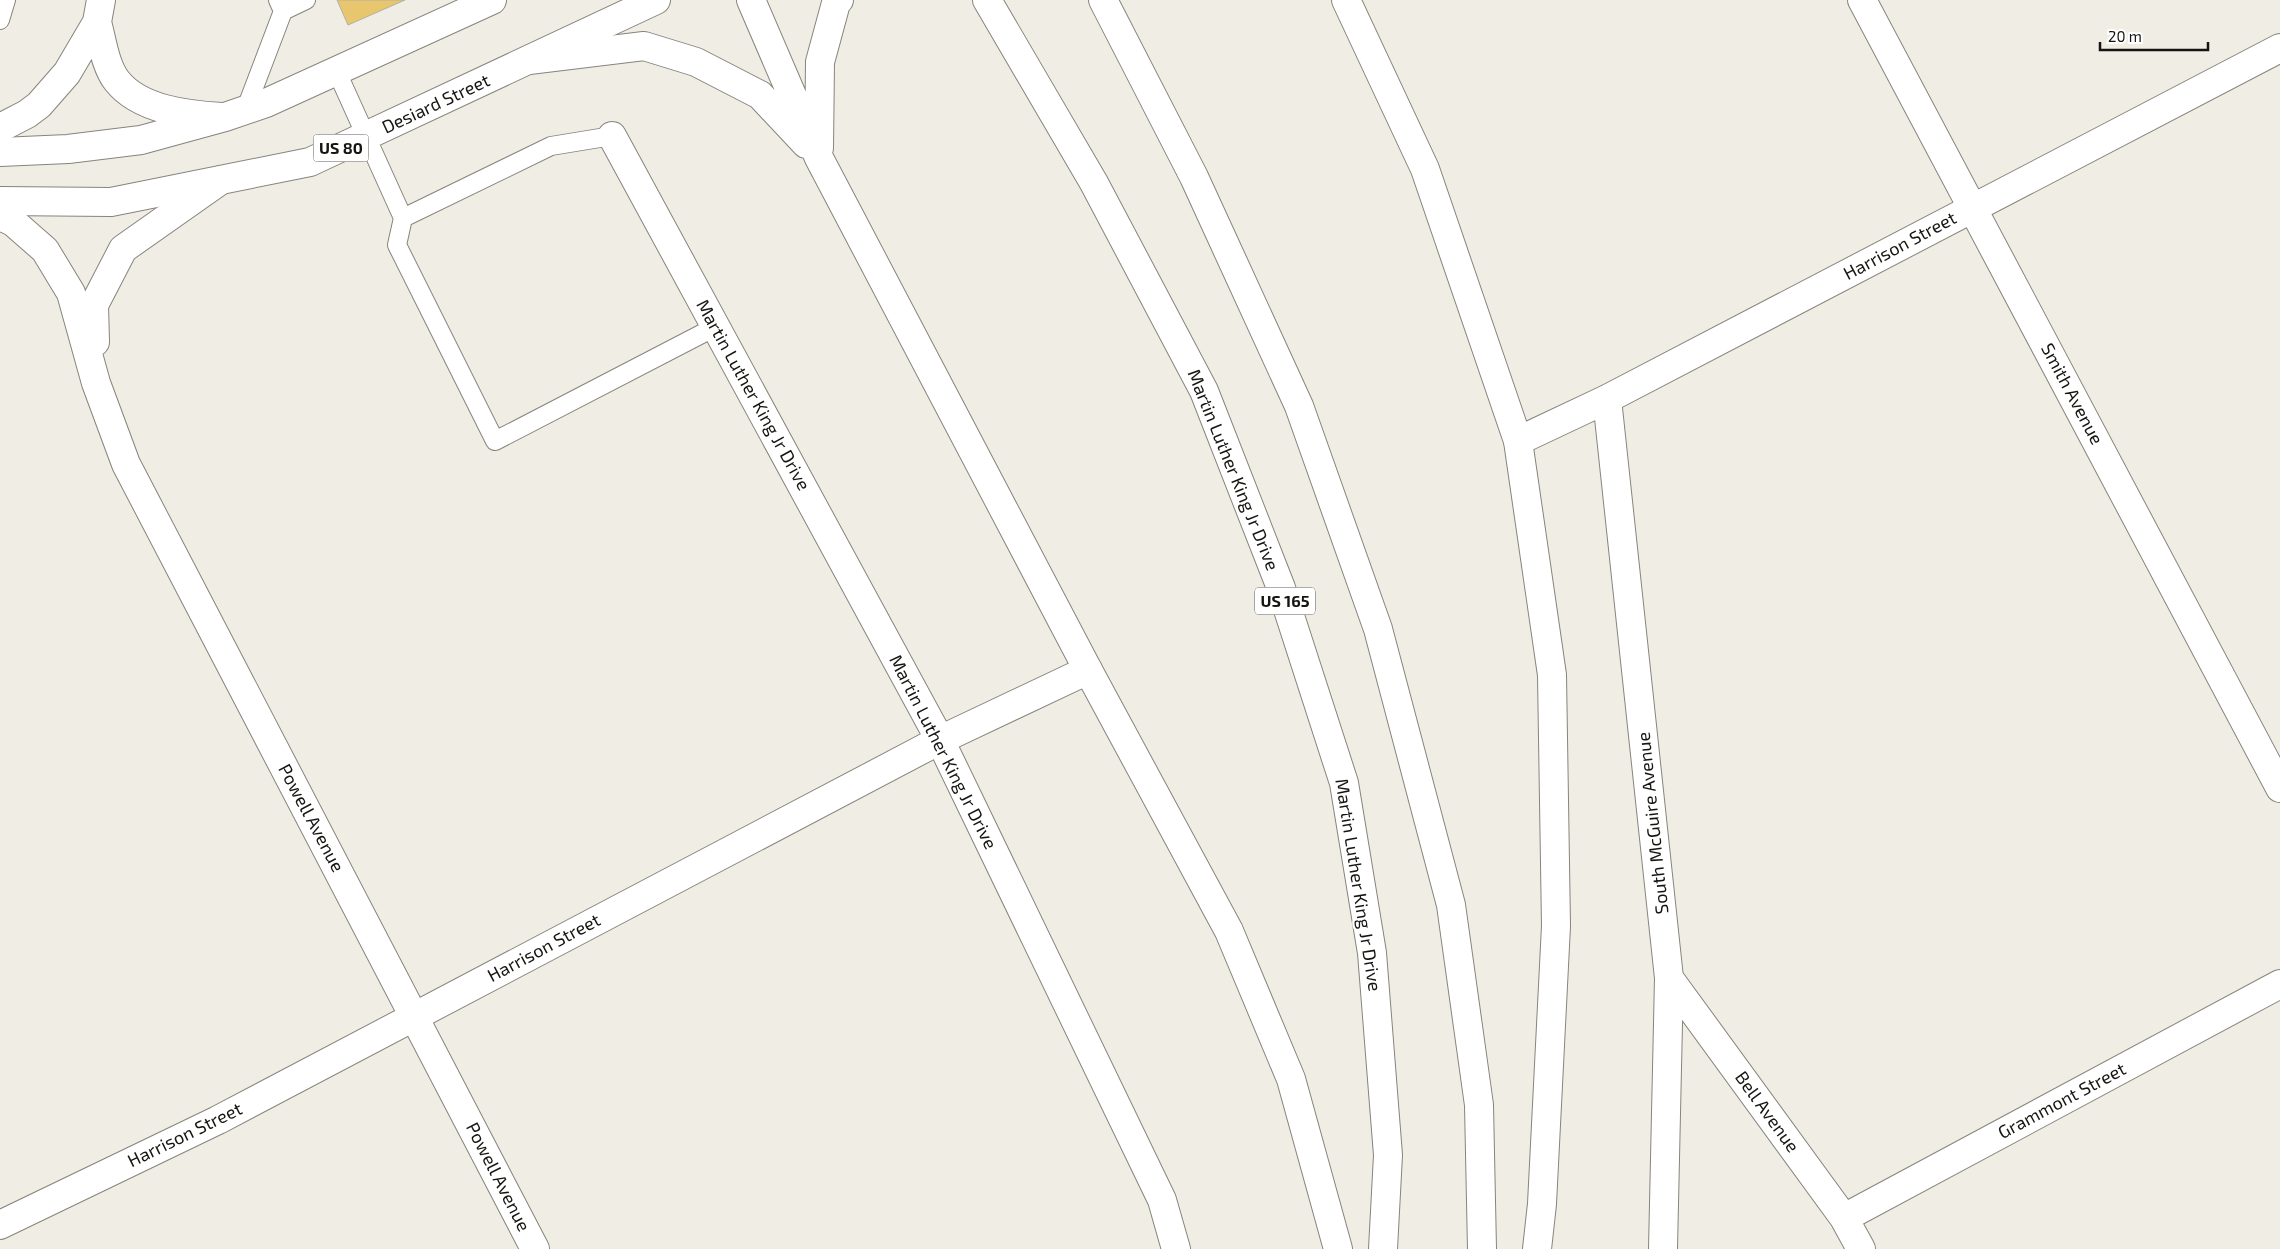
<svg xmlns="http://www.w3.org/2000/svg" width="2280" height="1249" font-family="'Exo 2',sans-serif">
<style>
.building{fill:#e8c66d;stroke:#b3afa7}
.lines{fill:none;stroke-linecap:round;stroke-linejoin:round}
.lane-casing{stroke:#87847c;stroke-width:20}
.street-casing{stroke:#87847c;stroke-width:30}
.primary-casing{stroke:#87847c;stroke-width:30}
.highway-casing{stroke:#87847c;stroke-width:30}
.lane{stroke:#fff;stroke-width:18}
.street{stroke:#fff;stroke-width:28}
.primary{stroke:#fff;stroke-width:28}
.highway{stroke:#fff;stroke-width:28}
.labels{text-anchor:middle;stroke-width:4.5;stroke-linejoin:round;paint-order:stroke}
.shield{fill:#fff;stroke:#5c5b59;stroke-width:1}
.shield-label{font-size:16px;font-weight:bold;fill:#161512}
.street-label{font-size:18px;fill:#161512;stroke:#fff}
</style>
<rect width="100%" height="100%" fill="#f0ede4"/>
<path class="building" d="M 337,0 L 405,0 L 348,25 Z"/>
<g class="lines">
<defs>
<path id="lane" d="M 283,11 L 306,0
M 0,20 L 6,0
M 337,72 L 403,218 L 551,146 L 612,136
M 245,111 L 283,11 L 278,0
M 403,218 L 397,245 L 495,441 L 715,327"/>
<path id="street" d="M 1862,0 L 2280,788
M 97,22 C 102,40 105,66 117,81 C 140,110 188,115 222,117
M 0,128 L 27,114 L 39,105 L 67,73 L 97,22 L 101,0
M 612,136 L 940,740 L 1162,1200 L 1176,1249
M 0,216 L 13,222 L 45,250 L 71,293 L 96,383 L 126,464 L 535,1249
M 95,342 L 94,305 L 123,249 L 221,180
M 1607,399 L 1669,978 L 1663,1249
M 1518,441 L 1607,399 L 2280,48
M 1669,978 L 1844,1218 L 1861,1249
M 1844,1218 L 2280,984
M 0,1225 L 218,1120 L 940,740 L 1088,670"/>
<path id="primary" d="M 0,152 L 68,149 L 141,140 L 225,117 L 266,103 L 492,0
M 0,201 L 111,202 L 310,162 L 656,0"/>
<path id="highway" d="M 751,0 L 819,158 L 1088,670 L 1229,931 L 1291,1079 L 1338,1249
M 987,0 L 1094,183 L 1204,391 L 1281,588 L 1344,783 L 1372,953 L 1388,1155 L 1383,1249
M 1103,0 L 1194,177 L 1299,406 L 1378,629 L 1451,905 L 1479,1105 L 1482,1249
M 1346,0 L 1425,169 L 1518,441 L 1552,675 L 1556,926 L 1542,1204 L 1537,1249
M 529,60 L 644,46 L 696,62 L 760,95 L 806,144
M 819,148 L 820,62 L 836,3 L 839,0"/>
</defs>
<use href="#lane" class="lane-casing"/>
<use href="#street" class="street-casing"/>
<use href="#primary" class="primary-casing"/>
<use href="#highway" class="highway-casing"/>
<use href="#lane" class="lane"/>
<use href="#street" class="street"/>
<use href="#primary" class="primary"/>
<use href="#highway" class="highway"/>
</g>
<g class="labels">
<g class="shield">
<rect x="313.5" y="134.5" width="55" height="27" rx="4"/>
<rect x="1255" y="587.5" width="60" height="27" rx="4"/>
</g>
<g class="shield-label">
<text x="341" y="154">US 80</text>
<text x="1285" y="607">US 165</text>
</g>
<g class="street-label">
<text transform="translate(436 104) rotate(-25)" y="6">Desiard Street</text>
<text transform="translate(1900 246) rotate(-28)" y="6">Harrison Street</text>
<text transform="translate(2072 394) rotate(62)" y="6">Smith Avenue</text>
<text transform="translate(753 395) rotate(61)" y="6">Martin Luther King Jr Drive</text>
<text transform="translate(1233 470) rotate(68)" y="6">Martin Luther King Jr Drive</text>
<text transform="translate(943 752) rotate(63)" y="6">Martin Luther King Jr Drive</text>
<text transform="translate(311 818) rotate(62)" y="6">Powell Avenue</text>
<text transform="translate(1653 823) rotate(-96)" y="6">South McGuire Avenue</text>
<text transform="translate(1358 885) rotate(81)" y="6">Martin Luther King Jr Drive</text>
<text transform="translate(544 948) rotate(-28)" y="6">Harrison Street</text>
<text transform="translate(2062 1101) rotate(-28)" y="6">Grammont Street</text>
<text transform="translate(1767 1112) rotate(54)" y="6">Bell Avenue</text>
<text transform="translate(185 1135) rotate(-26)" y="6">Harrison Street</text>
<text transform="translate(498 1177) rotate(63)" y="6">Powell Avenue</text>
</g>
</g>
<path d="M2100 42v8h108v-8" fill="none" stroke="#161512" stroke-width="2.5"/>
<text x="2108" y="42" font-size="15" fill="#161512" stroke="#ffffff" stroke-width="4" paint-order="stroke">20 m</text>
</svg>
